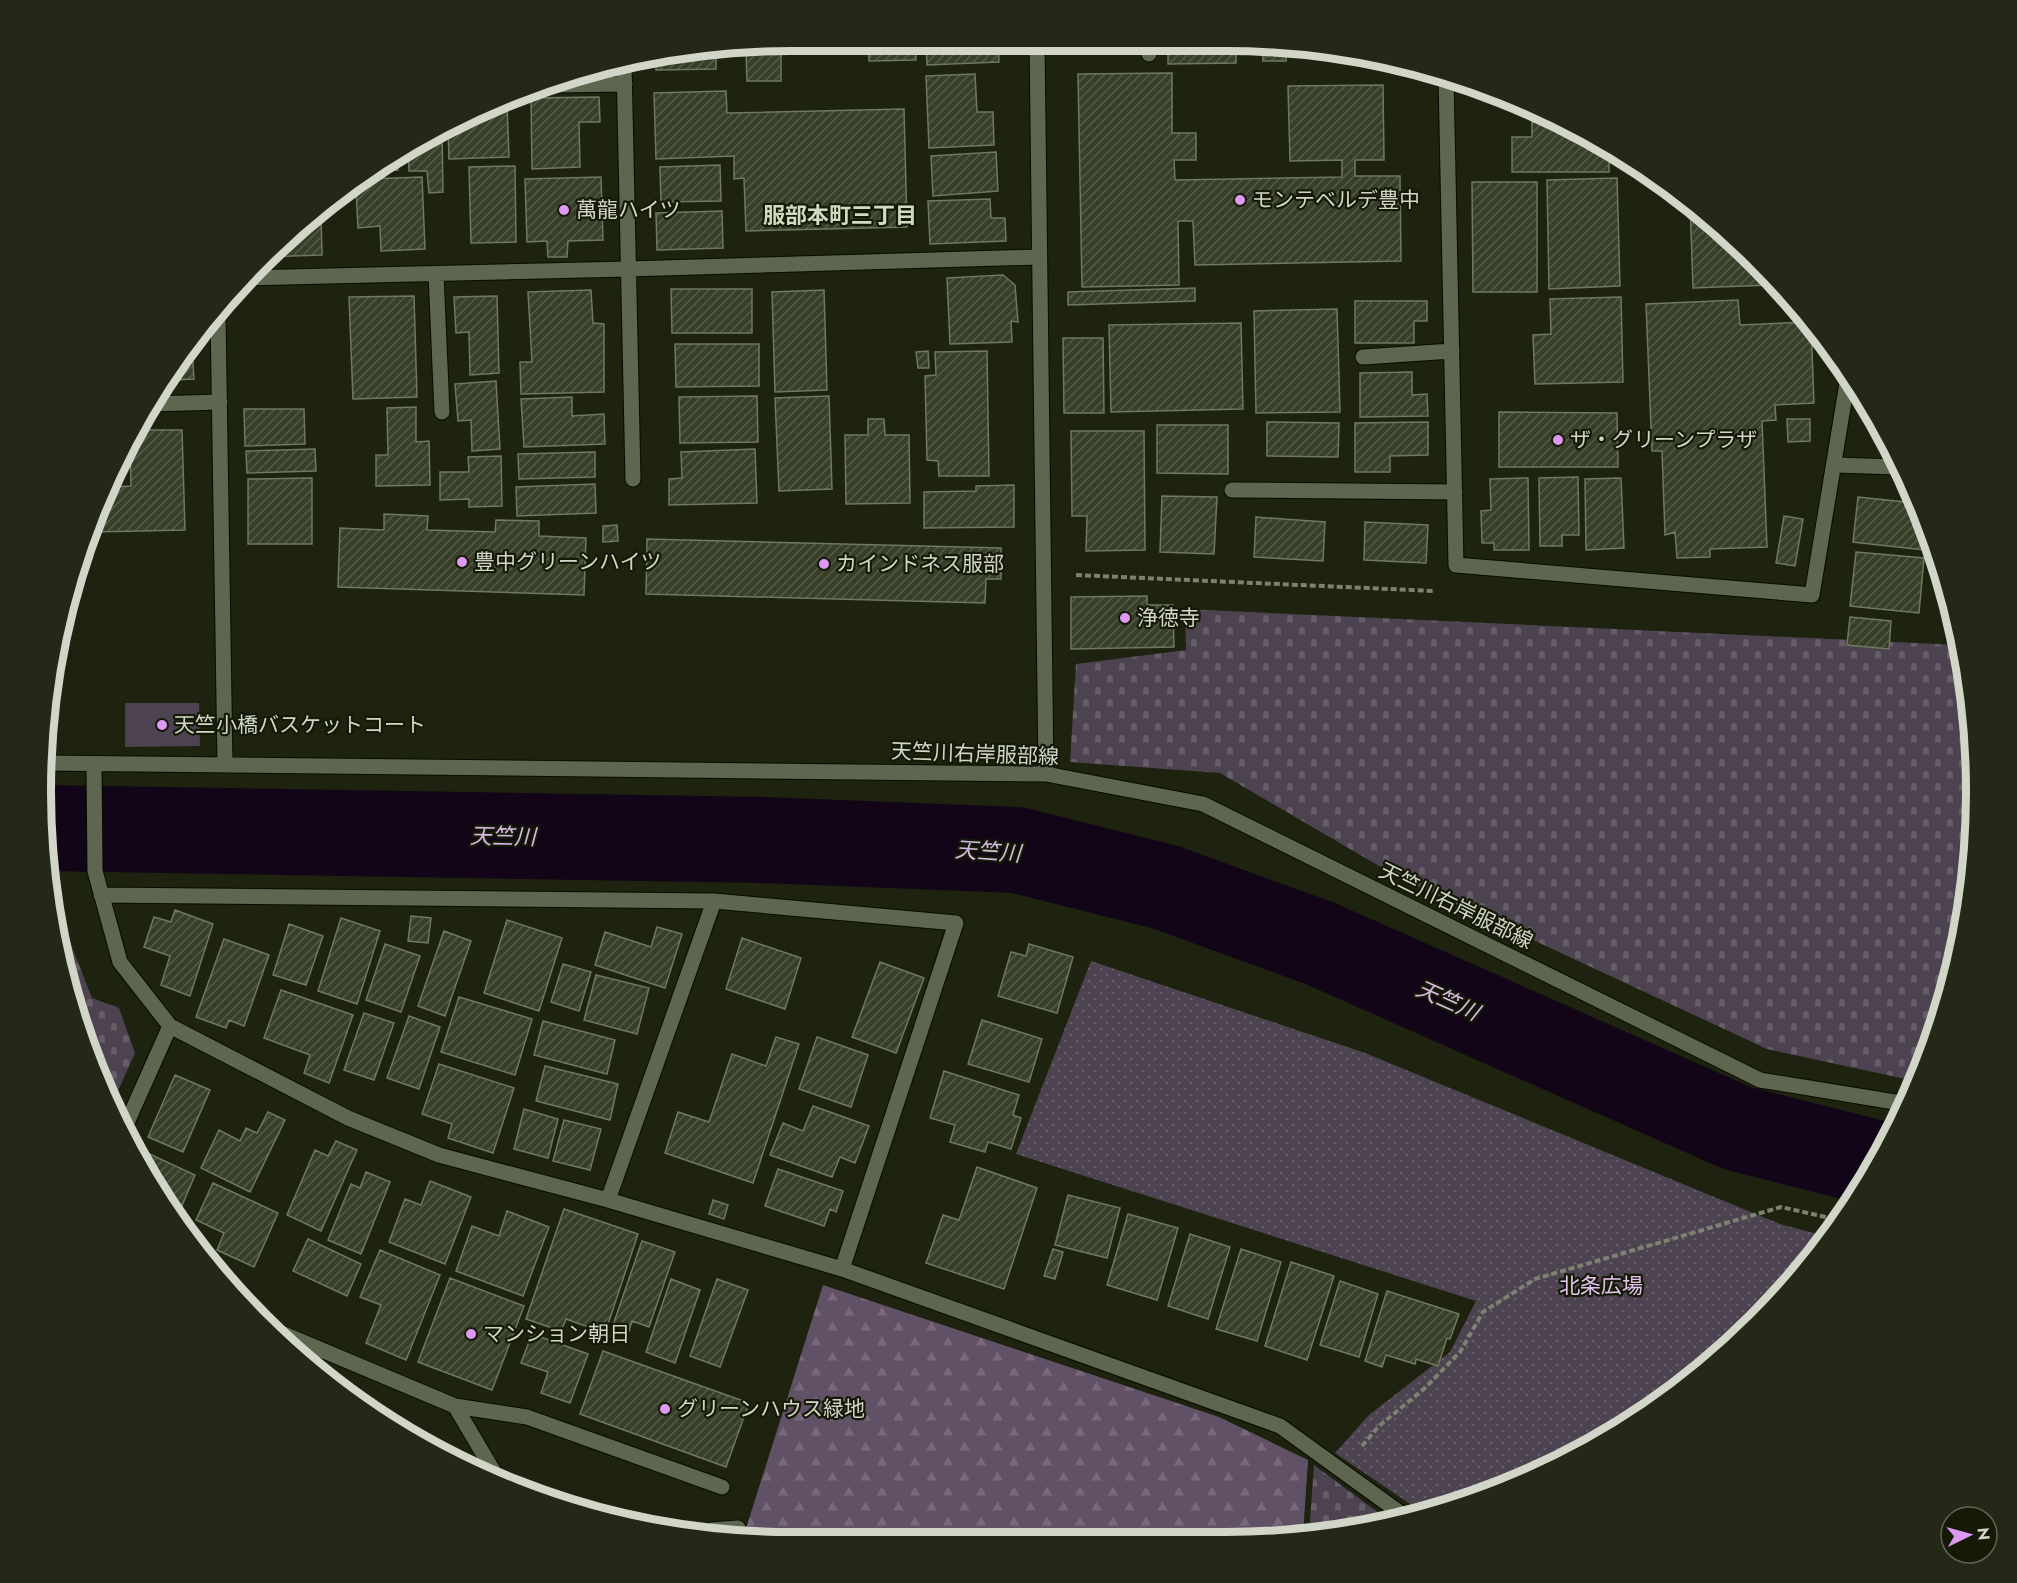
<svg xmlns="http://www.w3.org/2000/svg" width="2017" height="1583" font-family="Jost,'Noto Sans JP',sans-serif">
<style>
.grass{fill:#4d4250}
.forest{fill:url(#forest-firs)}
.cemetery{fill:url(#cemetery-stones)}
.park{fill:url(#park-dots)}
.lines{fill:none;stroke-linecap:round;stroke-linejoin:round}
.river{stroke:#120517;stroke-width:86}
.building{fill:url(#building-hatch);stroke:#707860;stroke-width:1.5}
.minor-casing{stroke:#070c00;stroke-width:17}
.path{stroke:#7c8171;stroke-width:4;stroke-dasharray:6 3;stroke-linecap:butt}
.minor{stroke:#5e664f;stroke-width:15}
.poi-dot{fill:#dd99f4;stroke:#141a06;stroke-width:2}
.labels{text-anchor:middle;stroke-width:4.5;stroke-linejoin:round;paint-order:stroke}
.poi-label{font-size:21px;fill:#d1d6c9;stroke:#141a06;text-anchor:start}
.street-label{font-size:21px;fill:#d1d6c9;stroke:#141a06}
.park-label{font-size:21px;fill:#e4c3f0;stroke:#141a06}
.neighbourhood-label{font-size:22px;font-weight:bold;fill:#d1dbc0;stroke:#141a06}
.water-label{font-size:22px;font-style:italic;fill:#d9b7e4;stroke:#141a06}
.rim{fill:none;stroke:#d1d6c9;stroke-width:8}
</style>
<defs>
<pattern id="forest-firs" width="22" height="20" patternUnits="userSpaceOnUse" patternTransform="scale(1.5)"><rect width="22" height="20" fill="#615167"/><path d="M5 1l3.5 6h-7zM16 11l3.5 6h-7z" fill="#77697b"/></pattern>
<pattern id="cemetery-stones" width="16" height="16" patternUnits="userSpaceOnUse" patternTransform="scale(1.5)"><rect width="16" height="16" fill="#4d4250"/><path d="M2 7V4a2 2 0 0 1 4 0v3zM10 15v-3a2 2 0 0 1 4 0v3z" fill="#665d68"/></pattern>
<pattern id="park-dots" width="8" height="8" patternUnits="userSpaceOnUse" patternTransform="scale(1.5)"><rect width="8" height="8" fill="#4d4250"/><path d="M2 2h.1M6 6h.1" fill="none" stroke="#665d68" stroke-width="1.8" stroke-linecap="round"/></pattern>
<pattern id="building-hatch" width="6" height="6" patternUnits="userSpaceOnUse" patternTransform="scale(1.5)"><rect width="6" height="6" fill="#383f29"/><path d="M-1 1l2-2M0 6l6-6M5 7l2-2" fill="none" stroke="#545a47"/></pattern>
</defs>
<rect width="100%" height="100%" fill="#1d230e"/>
<path class="grass" d="M 125,703 L 199,703 L 200,746 L 125,747 Z"/>
<path class="forest" d="M 823,1285 L 1219,1417 L 1308,1460 L 1303,1535 L 1275,1541 L 791,1542 L 743,1538 Z"/>
<path class="cemetery" d="M 1185,609 L 1959,645 L 1970,693 L 1975,840 L 1951,986 L 1915,1081 L 1767,1049 L 1398,877 L 1220,773 L 1070,762 L 1076,664 L 1186,650 Z
M 56,906 L 92,998 L 119,1008 L 135,1053 L 114,1100 L 66,986 Z
M 1314,1465 L 1387,1519 L 1309,1534 Z"/>
<path class="park" d="M 1091,961 L 1365,1053 L 1780,1224 L 1829,1237 L 1822,1248 L 1721,1356 L 1601,1442 L 1467,1503 L 1422,1512 L 1335,1453 L 1369,1415 L 1450,1352 L 1476,1301 L 1016,1154 Z"/>
<g class="lines">
<path class="river" d="M 45,828 L 763,840 L 1017,850 L 1165,887 L 1319,943 L 1737,1128 L 1875,1163"/>
</g>
<path class="building" d="M 823,41 L 857,41 L 857,51 L 823,51 Z
M 868,41 L 915,41 L 916,60 L 869,61 Z
M 926,41 L 998,41 L 999,62 L 927,65 Z
M 781,42 L 781,81 L 747,81 L 746,51 L 731,51 L 731,49 Z
M 1168,42 L 1236,42 L 1236,63 L 1168,64 Z
M 1262,42 L 1286,44 L 1286,61 L 1263,61 Z
M 716,50 L 716,69 L 656,70 L 656,58 Z
M 1172,73 L 1172,133 L 1196,133 L 1196,160 L 1174,160 L 1175,180 L 1342,177 L 1342,160 L 1290,161 L 1288,86 L 1383,85 L 1384,160 L 1355,160 L 1355,176 L 1400,176 L 1401,261 L 1195,265 L 1193,221 L 1178,221 L 1179,285 L 1082,287 L 1078,74 Z
M 975,74 L 977,112 L 993,112 L 994,145 L 929,148 L 926,76 Z
M 726,91 L 727,113 L 904,109 L 907,227 L 746,231 L 744,178 L 734,179 L 734,156 L 656,159 L 654,93 Z
M 599,97 L 600,122 L 579,122 L 580,167 L 532,169 L 531,98 Z
M 507,103 L 509,157 L 449,159 L 448,128 Z
M 1532,110 L 1609,146 L 1609,172 L 1512,172 L 1512,137 L 1532,137 Z
M 442,131 L 443,192 L 429,193 L 427,171 L 409,171 L 408,147 L 416,141 Z
M 996,152 L 998,191 L 933,196 L 931,156 Z
M 397,155 L 398,170 L 377,171 Z
M 720,165 L 721,201 L 661,202 L 660,167 Z
M 515,166 L 516,242 L 471,243 L 469,167 Z
M 422,177 L 425,249 L 381,251 L 380,226 L 358,228 L 356,187 L 366,179 Z
M 601,177 L 603,240 L 568,241 L 567,257 L 548,257 L 547,241 L 527,242 L 525,179 Z
M 1617,178 L 1620,286 L 1549,289 L 1547,180 Z
M 1472,182 L 1537,182 L 1537,292 L 1473,292 Z
M 990,199 L 991,218 L 1005,218 L 1006,241 L 930,244 L 928,201 Z
M 1690,202 L 1770,277 L 1770,285 L 1693,288 Z
M 722,211 L 723,248 L 657,250 L 656,213 Z
M 321,214 L 322,255 L 265,257 Z
M 1003,275 L 1015,285 L 1018,322 L 1011,321 L 1012,342 L 950,344 L 947,278 Z
M 1195,288 L 1195,301 L 1068,305 L 1068,292 Z
M 671,289 L 752,289 L 752,333 L 672,333 Z
M 591,290 L 593,323 L 604,324 L 604,392 L 521,394 L 520,362 L 532,362 L 528,292 Z
M 824,290 L 827,390 L 775,392 L 772,292 Z
M 414,296 L 417,397 L 353,399 L 349,297 Z
M 497,296 L 499,373 L 470,375 L 469,332 L 456,333 L 454,297 Z
M 1621,297 L 1623,382 L 1535,384 L 1533,335 L 1551,334 L 1550,299 Z
M 1738,300 L 1740,325 L 1809,322 L 1811,325 L 1814,403 L 1775,405 L 1776,420 L 1762,421 L 1767,547 L 1710,549 L 1710,557 L 1677,558 L 1675,532 L 1665,535 L 1662,451 L 1652,451 L 1646,304 Z
M 1355,301 L 1427,301 L 1427,321 L 1414,321 L 1414,343 L 1355,343 Z
M 1337,309 L 1340,412 L 1256,413 L 1254,311 Z
M 1241,323 L 1243,409 L 1111,412 L 1109,325 Z
M 1063,338 L 1103,338 L 1104,413 L 1064,413 Z
M 675,344 L 759,344 L 759,386 L 676,387 Z
M 192,349 L 194,379 L 173,380 L 173,388 L 162,389 Z
M 928,351 L 929,368 L 918,368 L 916,352 Z
M 987,351 L 989,476 L 939,476 L 938,461 L 927,460 L 925,376 L 936,375 L 935,352 Z
M 1412,372 L 1412,395 L 1427,394 L 1428,416 L 1360,417 L 1360,373 Z
M 496,381 L 500,449 L 472,451 L 471,420 L 458,421 L 455,384 Z
M 757,396 L 758,442 L 680,443 L 679,397 Z
M 829,396 L 832,489 L 779,491 L 775,398 Z
M 572,397 L 572,416 L 604,414 L 605,444 L 524,447 L 521,399 Z
M 416,407 L 416,442 L 429,441 L 430,485 L 376,486 L 376,455 L 388,455 L 387,408 Z
M 244,409 L 304,409 L 305,444 L 245,446 Z
M 1499,412 L 1617,413 L 1618,467 L 1499,467 Z
M 868,419 L 884,419 L 885,435 L 909,435 L 910,503 L 846,504 L 845,435 L 868,435 Z
M 1787,419 L 1810,419 L 1810,441 L 1788,442 Z
M 1267,422 L 1339,423 L 1338,457 L 1267,456 Z
M 1428,422 L 1428,455 L 1390,456 L 1390,472 L 1355,472 L 1355,423 Z
M 1157,425 L 1228,425 L 1228,474 L 1157,473 Z
M 135,430 L 182,430 L 185,530 L 93,532 L 112,487 L 131,486 L 130,442 Z
M 1071,431 L 1144,431 L 1145,550 L 1086,551 L 1087,516 L 1072,516 Z
M 315,449 L 316,471 L 247,473 L 246,451 Z
M 755,449 L 757,503 L 669,505 L 669,479 L 682,478 L 681,452 Z
M 595,452 L 595,477 L 519,479 L 518,454 Z
M 501,456 L 502,506 L 469,507 L 469,499 L 440,500 L 440,472 L 469,472 L 468,457 Z
M 1578,477 L 1579,535 L 1562,535 L 1562,546 L 1540,546 L 1539,478 Z
M 312,478 L 312,544 L 248,544 L 248,479 Z
M 1528,478 L 1529,550 L 1494,550 L 1494,543 L 1482,543 L 1481,511 L 1491,510 L 1490,479 Z
M 1621,478 L 1624,548 L 1586,550 L 1585,479 Z
M 595,484 L 596,513 L 517,516 L 516,487 Z
M 1014,485 L 1014,527 L 924,528 L 924,492 L 976,491 L 976,486 Z
M 1162,496 L 1217,497 L 1214,554 L 1160,552 Z
M 1858,497 L 1915,503 L 1927,528 L 1924,550 L 1853,542 Z
M 384,514 L 428,516 L 427,530 L 495,532 L 496,520 L 539,521 L 539,536 L 586,538 L 584,595 L 338,587 L 340,528 L 384,530 Z
M 1784,516 L 1803,519 L 1795,566 L 1776,563 Z
M 1256,517 L 1325,522 L 1323,561 L 1254,557 Z
M 1365,522 L 1428,525 L 1426,563 L 1364,560 Z
M 617,525 L 618,541 L 603,542 L 603,526 Z
M 647,539 L 1001,548 L 1001,579 L 986,579 L 985,603 L 646,594 Z
M 1856,552 L 1924,558 L 1919,613 L 1850,606 Z
M 1147,596 L 1147,605 L 1173,605 L 1174,647 L 1071,649 L 1071,597 Z
M 1850,617 L 1891,621 L 1889,649 L 1847,645 Z
M 175,910 L 213,924 L 190,996 L 161,985 L 170,956 L 144,947 L 154,917 L 171,922 Z
M 411,916 L 431,918 L 428,943 L 408,941 Z
M 341,918 L 380,931 L 357,1004 L 318,991 Z
M 507,920 L 562,938 L 539,1011 L 484,993 Z
M 289,924 L 323,936 L 306,985 L 273,975 Z
M 657,927 L 682,934 L 665,988 L 595,965 L 605,932 L 651,947 Z
M 444,931 L 471,941 L 445,1016 L 418,1006 Z
M 742,938 L 801,958 L 785,1009 L 726,989 Z
M 224,939 L 269,955 L 244,1026 L 229,1020 L 226,1028 L 196,1017 Z
M 385,944 L 420,956 L 401,1012 L 366,1000 Z
M 1029,944 L 1073,957 L 1057,1013 L 998,996 L 1011,952 L 1026,956 Z
M 880,962 L 924,978 L 896,1053 L 852,1037 Z
M 563,964 L 591,972 L 579,1011 L 551,1002 Z
M 596,975 L 649,988 L 637,1034 L 584,1020 Z
M 281,990 L 353,1015 L 329,1083 L 304,1073 L 310,1055 L 264,1038 Z
M 459,997 L 532,1019 L 515,1075 L 441,1052 Z
M 364,1013 L 394,1023 L 374,1080 L 344,1070 Z
M 409,1016 L 440,1027 L 419,1089 L 387,1078 Z
M 982,1020 L 1042,1039 L 1029,1082 L 968,1064 Z
M 543,1021 L 615,1040 L 607,1074 L 534,1055 Z
M 776,1037 L 799,1044 L 753,1183 L 665,1153 L 678,1112 L 709,1122 L 732,1054 L 766,1066 Z
M 817,1037 L 868,1055 L 851,1107 L 799,1089 Z
M 439,1064 L 514,1088 L 493,1153 L 448,1138 L 452,1124 L 422,1114 Z
M 545,1066 L 618,1084 L 610,1120 L 536,1101 Z
M 944,1071 L 1019,1095 L 1013,1115 L 1021,1118 L 1011,1149 L 988,1142 L 985,1152 L 950,1142 L 955,1125 L 930,1118 Z
M 175,1075 L 210,1090 L 183,1152 L 148,1137 Z
M 813,1106 L 869,1126 L 855,1163 L 840,1157 L 832,1177 L 770,1155 L 783,1123 L 803,1131 Z
M 524,1109 L 558,1119 L 548,1158 L 514,1149 Z
M 268,1112 L 285,1120 L 250,1192 L 201,1168 L 219,1130 L 240,1141 L 246,1128 L 257,1133 Z
M 564,1120 L 601,1129 L 590,1170 L 553,1161 Z
M 336,1141 L 357,1150 L 321,1231 L 287,1215 L 315,1150 L 328,1156 Z
M 141,1150 L 195,1175 L 177,1217 L 141,1167 L 138,1158 Z
M 977,1167 L 1037,1188 L 1004,1289 L 926,1263 L 943,1215 L 959,1220 Z
M 778,1169 L 843,1191 L 836,1212 L 830,1209 L 824,1226 L 765,1206 Z
M 366,1172 L 390,1182 L 361,1254 L 328,1240 L 351,1184 L 360,1188 Z
M 430,1181 L 471,1197 L 445,1264 L 389,1242 L 405,1199 L 421,1205 Z
M 213,1183 L 278,1213 L 254,1267 L 217,1250 L 224,1233 L 196,1220 Z
M 1068,1195 L 1120,1208 L 1107,1258 L 1055,1245 Z
M 713,1200 L 728,1205 L 724,1219 L 709,1214 Z
M 564,1209 L 638,1234 L 605,1333 L 566,1319 L 561,1331 L 526,1319 Z
M 507,1211 L 549,1227 L 523,1296 L 456,1271 L 472,1226 L 499,1236 Z
M 1128,1214 L 1178,1228 L 1157,1300 L 1107,1285 Z
M 1190,1234 L 1230,1247 L 1208,1319 L 1168,1306 Z
M 308,1239 L 361,1264 L 347,1296 L 293,1271 Z
M 642,1241 L 675,1252 L 649,1327 L 632,1321 L 629,1331 L 613,1325 Z
M 1053,1249 L 1063,1252 L 1055,1279 L 1044,1276 Z
M 1241,1249 L 1281,1262 L 1257,1341 L 1216,1329 Z
M 380,1250 L 440,1275 L 406,1360 L 366,1343 L 381,1305 L 360,1297 Z
M 1291,1262 L 1334,1276 L 1307,1360 L 1265,1346 Z
M 450,1278 L 524,1306 L 492,1390 L 418,1362 Z
M 671,1279 L 700,1290 L 675,1363 L 646,1352 Z
M 717,1279 L 748,1290 L 720,1367 L 690,1356 Z
M 1340,1281 L 1378,1294 L 1359,1357 L 1320,1345 Z
M 1387,1291 L 1459,1314 L 1450,1339 L 1447,1338 L 1438,1366 L 1416,1359 L 1415,1364 L 1386,1355 L 1382,1367 L 1365,1361 Z
M 532,1334 L 588,1354 L 570,1403 L 541,1393 L 548,1372 L 521,1363 Z
M 603,1351 L 749,1403 L 726,1467 L 580,1414 Z"/>
<g class="lines">
<defs>
<path id="minor" d="M 1037,41 L 1046,774
M 1149,42 L 1149,54
M 624,63 L 633,479
M 1446,76 L 1456,565 L 1812,595 L 1848,377
M 551,85 L 625,84
M 436,274 L 442,412
M 247,278 L 628,269 L 1039,257
M 218,315 L 225,765
M 1363,357 L 1452,351
M 151,404 L 220,402
M 1834,465 L 1899,467
M 1232,490 L 1455,492
M 44,763 L 1046,774 L 1203,804 L 1760,1080 L 1907,1104
M 94,764 L 95,871 L 120,962 L 170,1026 L 348,1118 L 439,1155 L 608,1200 L 842,1269 L 1280,1426 L 1403,1515
M 101,895 L 714,901 L 956,923 L 842,1269
M 125,1127 L 170,1026
M 608,1200 L 714,901
M 279,1332 L 455,1406 L 501,1484
M 455,1406 L 527,1417 L 722,1487
M 707,1534 L 711,1530 L 738,1528"/>
</defs>
<use href="#minor" class="minor-casing"/>
<path class="path" d="M 1076,575 L 1434,591
M 1362,1446 L 1379,1426 L 1425,1388 L 1460,1352 L 1483,1312 L 1535,1279 L 1781,1207 L 1839,1220"/>
<use href="#minor" class="minor"/>
</g>
<g class="poi-dot">
<circle cx="1240" cy="200" r="6"/>
<circle cx="564" cy="210" r="6"/>
<circle cx="1558" cy="440" r="6"/>
<circle cx="462" cy="562" r="6"/>
<circle cx="824" cy="564" r="6"/>
<circle cx="1125" cy="618" r="6"/>
<circle cx="162" cy="725" r="6"/>
<circle cx="471" cy="1334" r="6"/>
<circle cx="665" cy="1409" r="6"/>
</g>
<g class="labels">
<g class="poi-label">
<text x="1252" y="207">モンテベルデ豊中</text>
<text x="576" y="217">萬龍ハイツ</text>
<text x="1570" y="447">ザ・グリーンプラザ</text>
<text x="474" y="569">豊中グリーンハイツ</text>
<text x="836" y="571">カインドネス服部</text>
<text x="1137" y="625">浄徳寺</text>
<text x="174" y="732">天竺小橋バスケットコート</text>
<text x="483" y="1341">マンション朝日</text>
<text x="677" y="1416">グリーンハウス緑地</text>
</g>
<g class="street-label">
<text transform="translate(975 754) rotate(2)" y="7">天竺川右岸服部線</text>
<text transform="translate(1456 906) rotate(26)" y="7">天竺川右岸服部線</text>
</g>
<g class="park-label">
<text x="1601" y="1293">北条広場</text>
</g>
<g class="neighbourhood-label">
<text x="840" y="223">服部本町三丁目</text>
</g>
<g class="water-label">
<text transform="translate(503 836) rotate(1)" y="8">天竺川</text>
<text transform="translate(988 851) rotate(4)" y="8">天竺川</text>
<text transform="translate(1448 1000) rotate(24)" y="8">天竺川</text>
</g>
</g>
<path d="M0 0H2017V1583H0ZM791 51H1226A740 740 0 0 1 1966 791V792A740 740 0 0 1 1226 1532H791A740 740 0 0 1 51 792V791A740 740 0 0 1 791 51Z" fill="#232916" fill-rule="evenodd"/>
<path class="rim" d="M791 51H1226A740 740 0 0 1 1966 791V792A740 740 0 0 1 1226 1532H791A740 740 0 0 1 51 792V791A740 740 0 0 1 791 51Z"/>
<g transform="translate(1969 1535) rotate(85)"><circle r="28" fill="#141a06" stroke="#606554" stroke-width="1.5"/>
<path d="M0-4.5L10 22L0 15L-10 22Z" fill="#dd99f4"/>
<text y="-9" font-size="16" font-weight="bold" text-anchor="middle" fill="#d1d6c9">N</text>
</g>
</svg>
